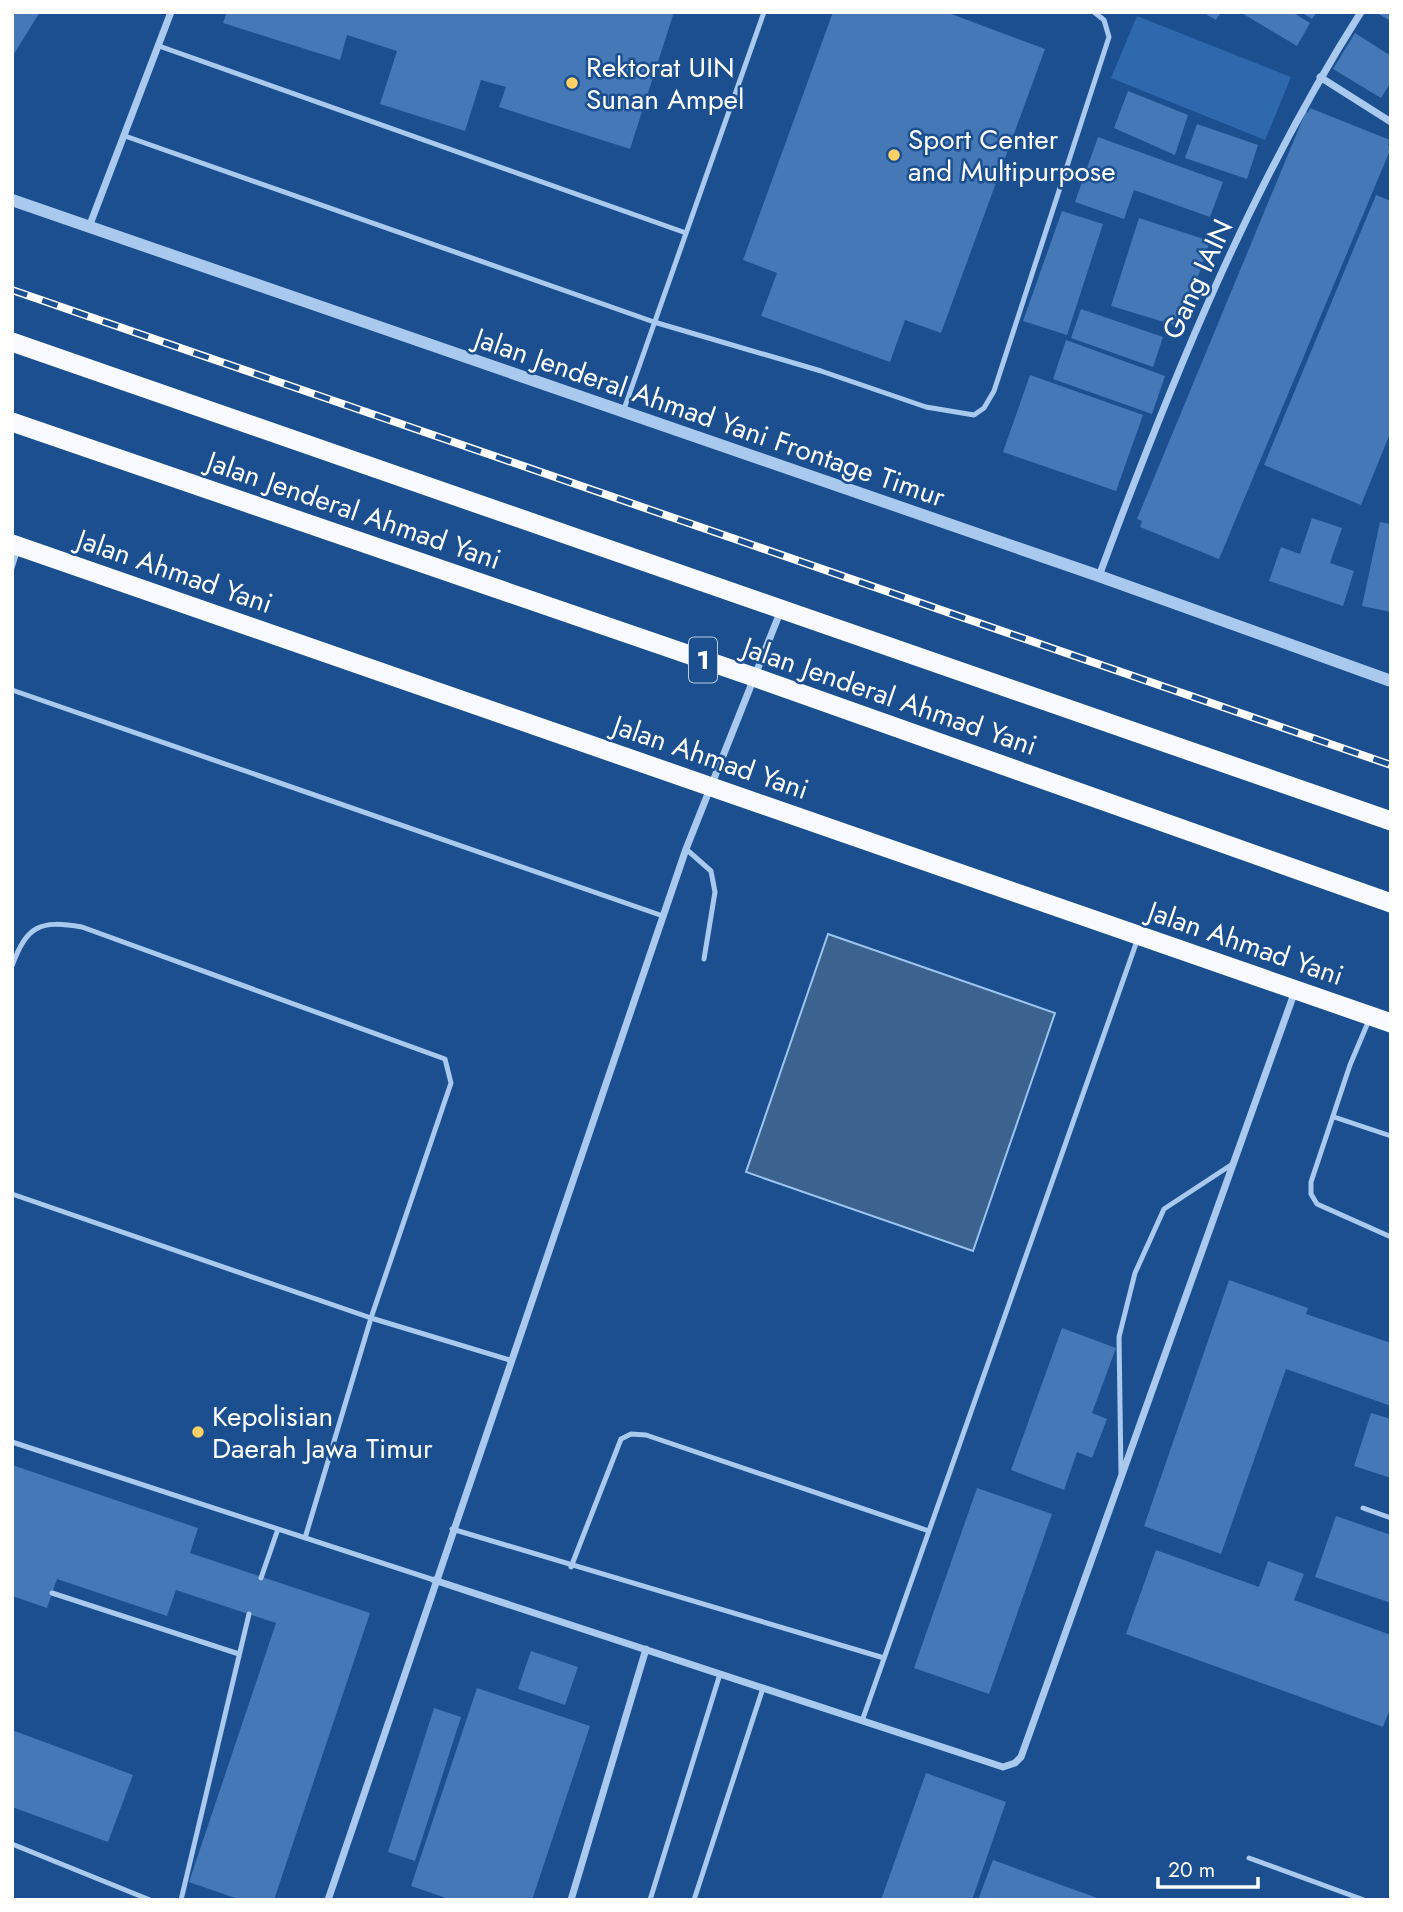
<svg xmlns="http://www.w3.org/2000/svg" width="1403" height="1912" font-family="Jost,sans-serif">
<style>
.green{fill:#2e69ad}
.water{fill:#3c6290;stroke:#9cc4f0;stroke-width:2}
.building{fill:#4478b7}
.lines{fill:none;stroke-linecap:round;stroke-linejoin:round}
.service{stroke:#a9c9ee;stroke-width:5}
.minor{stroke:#a9c9ee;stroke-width:7}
.tertiary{stroke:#a9c9ee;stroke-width:12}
.trunk{stroke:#f8faff;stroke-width:19}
.rail-casing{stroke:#fff;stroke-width:8}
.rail{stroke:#1b4f8f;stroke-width:5;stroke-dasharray:16;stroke-linecap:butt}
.poi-dot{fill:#ffd166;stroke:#1b4f8f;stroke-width:2.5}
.labels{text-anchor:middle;stroke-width:5;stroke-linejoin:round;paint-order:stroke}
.shield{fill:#1b4f8f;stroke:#bbcadd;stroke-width:2}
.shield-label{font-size:26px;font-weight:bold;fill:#fff}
.poi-label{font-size:28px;fill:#fff;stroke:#1b4f8f;text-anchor:start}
.street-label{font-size:28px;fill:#fff;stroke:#1b4f8f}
</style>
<rect width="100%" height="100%" fill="#1b4f8f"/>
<path class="green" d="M 1137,16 L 1291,77 L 1265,140 L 1111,78 Z"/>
<path class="water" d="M 828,934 L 1055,1013 L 973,1251 L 746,1172 Z"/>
<path class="building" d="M 12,12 L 40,12 L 12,57 Z
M 227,12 L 674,12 L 630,149 L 499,107 L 506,87 L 481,80 L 465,131 L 380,104 L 397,51 L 347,35 L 340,60 L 223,23 Z
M 833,12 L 946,12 L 1045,49 L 941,333 L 905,320 L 890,362 L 761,316 L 777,273 L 743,260 Z
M 1202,12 L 1221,12 L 1216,20 Z
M 1240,12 L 1292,12 L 1310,23 L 1297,46 Z
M 1301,12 L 1317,12 L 1312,19 Z
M 1375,12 L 1391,12 L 1391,21 Z
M 1355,33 L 1391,56 L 1391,82 L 1381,98 L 1333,69 Z
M 1128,91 L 1188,115 L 1175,155 L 1114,128 Z
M 1310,108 L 1390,140 L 1388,145 L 1391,148 L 1219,559 L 1140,527 L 1142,521 L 1137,519 L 1306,111 L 1308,113 Z
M 1197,124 L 1258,145 L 1247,179 L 1185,158 Z
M 1098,137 L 1223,182 L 1210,217 L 1134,190 L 1124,219 L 1075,202 Z
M 1376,195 L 1391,201 L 1391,431 L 1361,505 L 1264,465 Z
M 1062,211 L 1103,224 L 1067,335 L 1023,321 Z
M 1139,218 L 1210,241 L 1181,327 L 1111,306 Z
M 1081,309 L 1163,337 L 1153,367 L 1071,338 Z
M 1066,340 L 1165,376 L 1152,414 L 1053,379 Z
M 1030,375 L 1143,415 L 1116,491 L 1003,452 Z
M 1312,518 L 1342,528 L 1330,563 L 1354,571 L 1343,606 L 1269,581 L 1281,547 L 1300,554 Z
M 1380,522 L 1391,524 L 1391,612 L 1362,606 Z
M 1229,1280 L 1308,1308 L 1306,1314 L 1391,1343 L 1391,1406 L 1286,1369 L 1221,1554 L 1144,1526 Z
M 1062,1328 L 1116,1348 L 1092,1413 L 1107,1419 L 1092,1458 L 1077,1452 L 1064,1490 L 1011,1470 Z
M 1371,1413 L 1391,1419 L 1391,1478 L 1354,1466 Z
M 12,1465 L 198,1528 L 190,1553 L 370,1613 L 274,1900 L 241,1900 L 189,1882 L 276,1623 L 176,1590 L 167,1616 L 57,1579 L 47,1608 L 12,1596 Z
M 977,1488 L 1052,1514 L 989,1694 L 914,1668 Z
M 1336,1516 L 1391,1535 L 1391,1603 L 1315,1577 Z
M 1156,1550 L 1259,1587 L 1268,1561 L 1304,1574 L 1294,1600 L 1391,1635 L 1391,1706 L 1383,1727 L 1126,1634 Z
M 531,1651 L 578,1667 L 565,1705 L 518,1689 Z
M 477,1688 L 590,1726 L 532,1900 L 452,1900 L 411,1886 Z
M 434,1708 L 461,1717 L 415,1861 L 388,1852 Z
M 12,1730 L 133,1775 L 108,1842 L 12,1807 Z
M 926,1773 L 1006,1802 L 972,1900 L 881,1900 Z
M 993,1860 L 1100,1899 L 1100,1900 L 978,1900 Z"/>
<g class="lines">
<path class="service" d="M 159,46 L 686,233
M 125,136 L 654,322 L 821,371 L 926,407 L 974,415 L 984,408 L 994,391 L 1109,37 L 1104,20 L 1094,12
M 623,412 L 764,12
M 12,568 L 18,549
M 12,690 L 663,916
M 686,849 L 711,871 L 715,892 L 704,959
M 12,966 C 27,925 40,920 82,927 L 445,1059 L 451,1083 L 371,1318 L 305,1538
M 1369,1020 L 1350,1065 L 1311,1182 L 1311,1194 L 1317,1204 L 1391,1237
M 1334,1117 L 1391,1136
M 12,1194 L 371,1318 L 510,1360
M 12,1442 L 434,1580
M 1121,1473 L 1119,1337 L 1135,1273 L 1164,1209 L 1231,1165
M 1363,1508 L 1391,1518
M 452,1529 L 884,1658
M 571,1567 L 621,1439 L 631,1434 L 646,1435 L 929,1531
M 261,1578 L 278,1529
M 52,1593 L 239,1654
M 862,1721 L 1138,938
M 12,1844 L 150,1900
M 1249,1858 L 1364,1900
M 181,1900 L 249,1614
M 650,1900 L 720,1674
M 694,1900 L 763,1688"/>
<path class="minor" d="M 1320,77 L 1391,122
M 89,227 L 171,12
M 1099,576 C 1171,382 1249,188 1361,12
M 434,1580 L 1003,1767 L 1015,1763 L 1021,1757 L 1295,991
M 328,1900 L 686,849 L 781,610
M 571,1900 L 646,1649"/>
<path class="tertiary" d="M 12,200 L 1099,576 L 1391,681"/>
<path class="trunk" d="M 12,342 L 1391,821
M 12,422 L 754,677 L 1391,903
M 12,544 L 1391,1023"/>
<defs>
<path id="rail" d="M 12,290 L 1391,765"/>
</defs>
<use href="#rail" class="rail-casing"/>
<use href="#rail" class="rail"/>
</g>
<g class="poi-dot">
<circle cx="572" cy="83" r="7"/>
<circle cx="894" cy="155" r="7"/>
<circle cx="198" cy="1432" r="7"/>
</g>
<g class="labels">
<rect class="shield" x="689" y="637.5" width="28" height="45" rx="5"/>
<g class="shield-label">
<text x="703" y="669">1</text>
</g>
<g class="poi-label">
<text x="586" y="77">Rektorat UIN<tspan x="586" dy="32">Sunan Ampel</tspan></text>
<text x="908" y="149">Sport Center<tspan x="908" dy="32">and Multipurpose</tspan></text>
<text x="212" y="1426">Kepolisian<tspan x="212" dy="32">Daerah Jawa Timur</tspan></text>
</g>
<g class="street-label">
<text transform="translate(1197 279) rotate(-65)" y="10">Gang IAIN</text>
<text transform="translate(710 417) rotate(19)" y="10">Jalan Jenderal Ahmad Yani Frontage Timur</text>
<text transform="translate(354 510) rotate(19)" y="10">Jalan Jenderal Ahmad Yani</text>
<text transform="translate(175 571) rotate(19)" y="10">Jalan Ahmad Yani</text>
<text transform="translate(890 696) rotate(19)" y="10">Jalan Jenderal Ahmad Yani</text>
<text transform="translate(711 757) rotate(19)" y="10">Jalan Ahmad Yani</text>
<text transform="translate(1246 943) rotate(19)" y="10">Jalan Ahmad Yani</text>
</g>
</g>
<rect width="1403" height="1912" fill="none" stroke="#ffffff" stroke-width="28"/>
<path d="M1158 1877v10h100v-10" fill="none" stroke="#ffffff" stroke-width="3.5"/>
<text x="1168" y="1877" font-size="21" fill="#ffffff" stroke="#1b4f8f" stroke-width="5" paint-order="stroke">20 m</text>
</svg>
